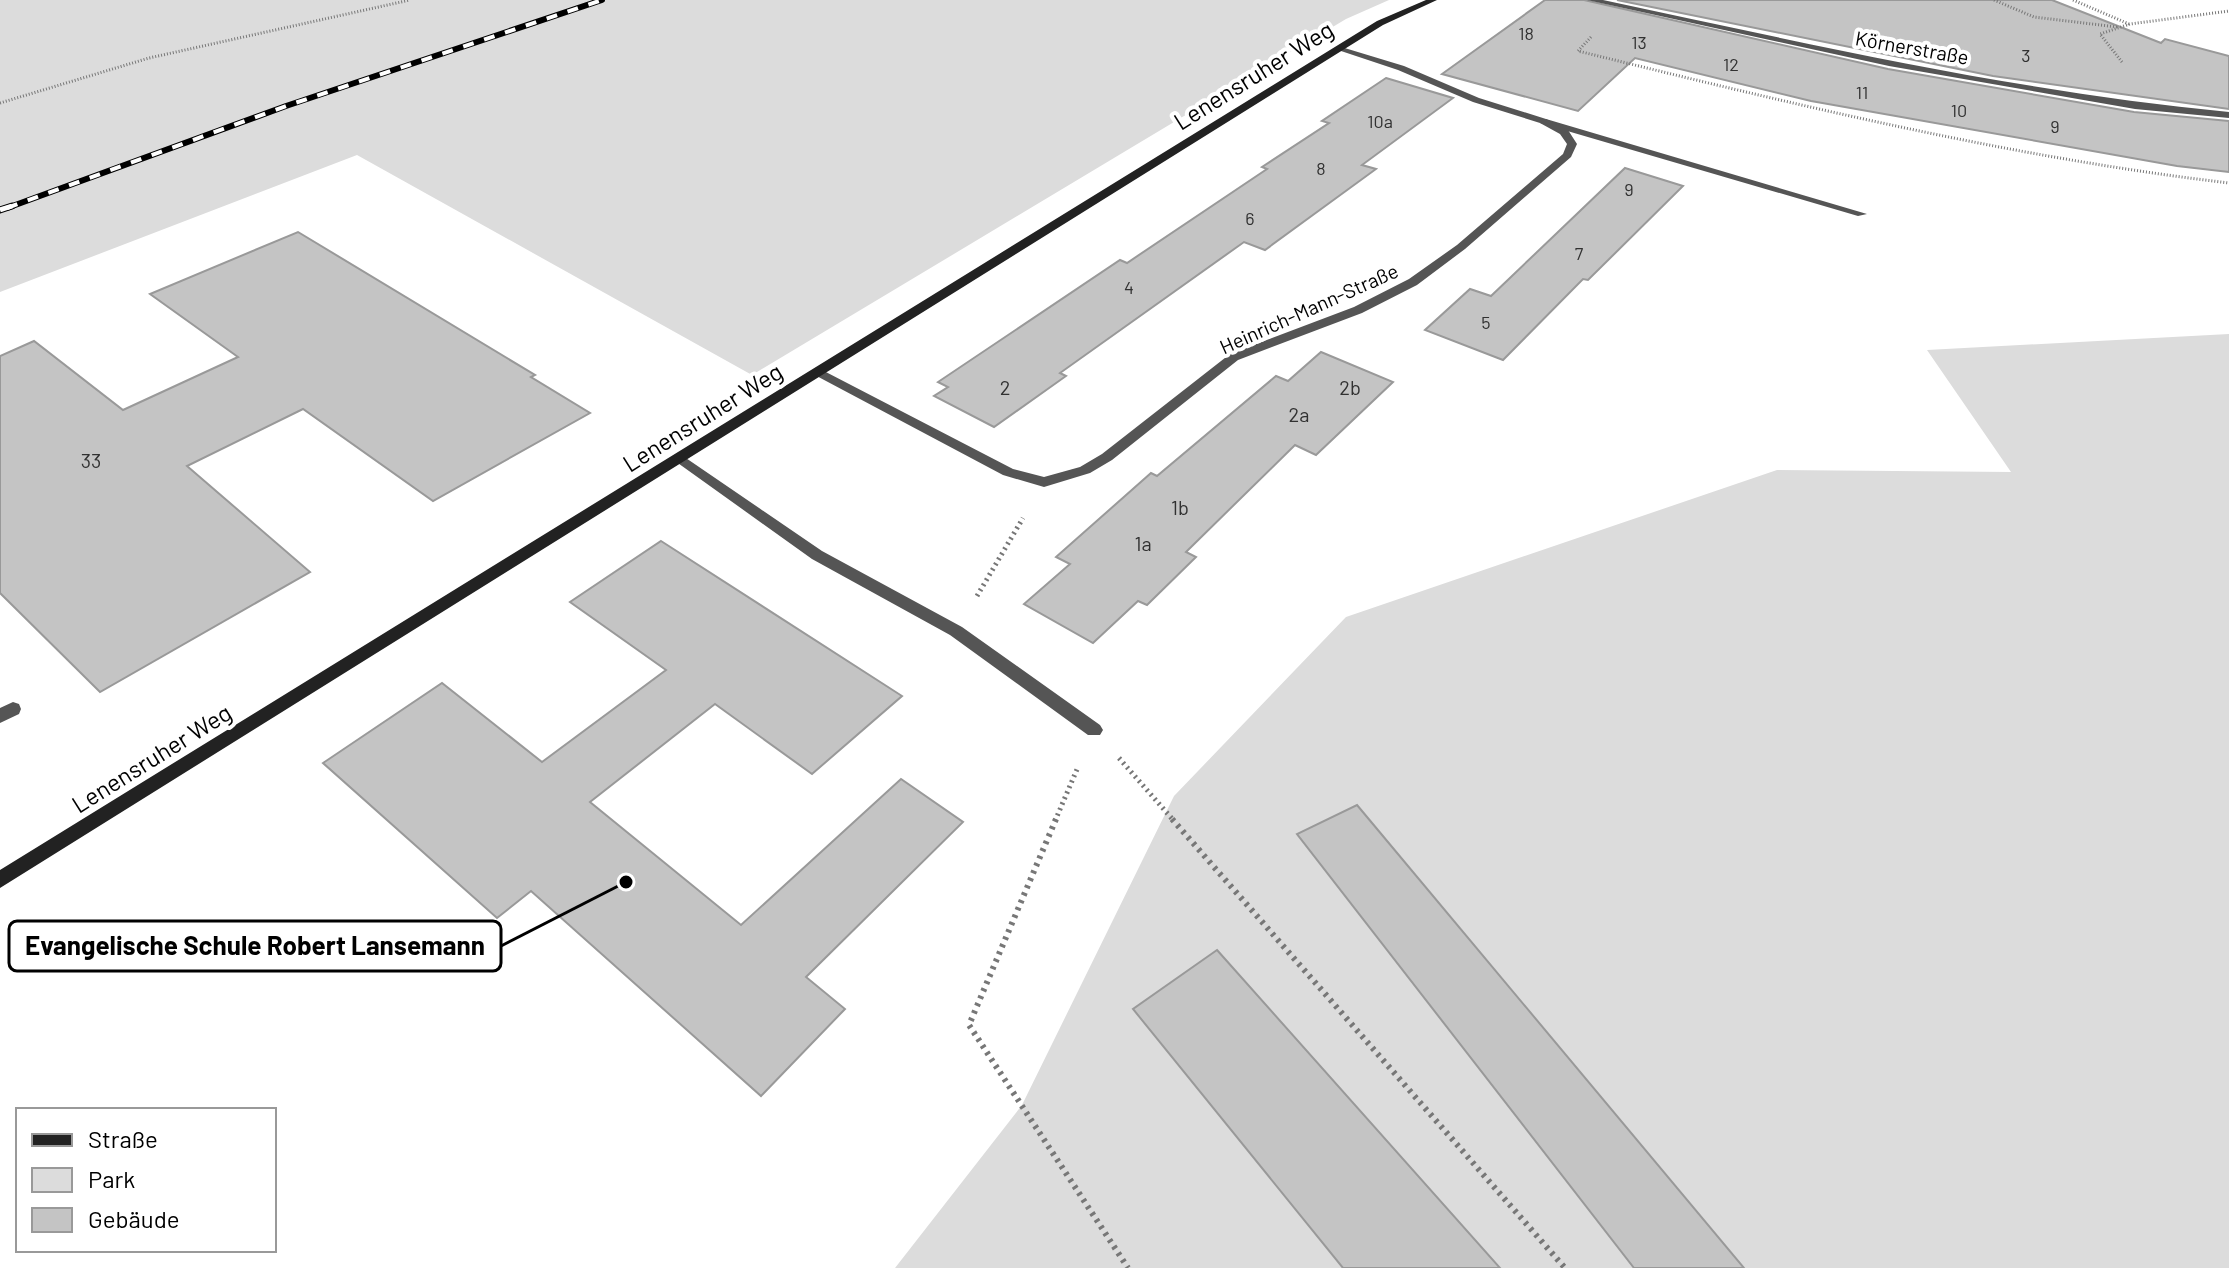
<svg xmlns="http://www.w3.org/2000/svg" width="2229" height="1268" font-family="Barlow,sans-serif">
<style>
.green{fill:#dcdcdc}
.building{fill:#c4c4c4;stroke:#999;stroke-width:2}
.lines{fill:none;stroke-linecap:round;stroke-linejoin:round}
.path-far2{stroke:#777;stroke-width:3;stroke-dasharray:1 2;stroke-linecap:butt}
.path-far1{stroke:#777;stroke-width:5;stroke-dasharray:2 4;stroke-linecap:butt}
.path{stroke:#777;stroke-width:6;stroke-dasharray:3 5;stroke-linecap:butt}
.lane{fill:#555;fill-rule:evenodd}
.street{fill:#555;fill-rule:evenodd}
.secondary{fill:#222;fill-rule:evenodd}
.rail-far1-casing{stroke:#000;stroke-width:6}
.rail-casing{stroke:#000;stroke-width:7}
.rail-far1{stroke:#fff;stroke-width:4;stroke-dasharray:11;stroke-linecap:butt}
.rail{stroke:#fff;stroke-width:5;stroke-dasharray:14;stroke-linecap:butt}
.labels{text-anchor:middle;stroke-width:8;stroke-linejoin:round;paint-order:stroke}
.far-number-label{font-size:18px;fill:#313131}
.far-street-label{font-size:20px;fill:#000;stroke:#fff}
.number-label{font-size:20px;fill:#313131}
.street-label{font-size:24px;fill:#000;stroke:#fff}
.leader{fill:none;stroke:#000;stroke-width:3}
.callout-dot{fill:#000;stroke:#fff;stroke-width:3}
.callout{fill:#fff;stroke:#000;stroke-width:3}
.callout-label{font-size:26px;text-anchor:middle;font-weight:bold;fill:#000}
</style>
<rect width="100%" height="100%" fill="#fff"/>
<path class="green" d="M 0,0 L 1389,0 L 1346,19 L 752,375 L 357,155 L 0,292 Z
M 2229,334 L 2229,1268 L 895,1268 L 1022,1105 L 1174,796 L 1346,617 L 1777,470 L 2011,472 L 1927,350 Z"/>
<path class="building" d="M 1545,0 L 1584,0 L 1888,69 L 2134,112 L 2229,121 L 2229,172 L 2177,166 L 1811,101 L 1635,58 L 1578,111 L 1442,74 Z
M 1617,0 L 2052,0 L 2161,43 L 2165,39 L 2229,56 L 2229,109 L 1993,76 Z
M 1386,78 L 1453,98 L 1362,165 L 1376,169 L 1265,250 L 1244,242 L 1060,373 L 1066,376 L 994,427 L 934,396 L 948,387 L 938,382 L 1120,260 L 1127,263 L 1267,169 L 1262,167 L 1329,123 L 1322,121 Z
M 1625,168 L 1683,186 L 1588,280 L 1583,279 L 1503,360 L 1425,330 L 1470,289 L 1491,296 Z
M 298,232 L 535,375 L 531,377 L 590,413 L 433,501 L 303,409 L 187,466 L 310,572 L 100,692 L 0,593 L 0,356 L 34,341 L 123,410 L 238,357 L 150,294 Z
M 1321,352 L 1393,382 L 1316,455 L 1295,445 L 1186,552 L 1196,557 L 1147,605 L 1138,601 L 1093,643 L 1024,604 L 1070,564 L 1056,557 L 1151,473 L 1157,476 L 1276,376 L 1288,381 Z
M 661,541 L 902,696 L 812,774 L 715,704 L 590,802 L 741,925 L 901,779 L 963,822 L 806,977 L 845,1009 L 761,1096 L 531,891 L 497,918 L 323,763 L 442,683 L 542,762 L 666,670 L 570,602 Z
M 1357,805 L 1744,1268 L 1634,1268 L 1297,834 Z
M 1217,950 L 1500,1268 L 1343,1268 L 1133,1009 Z"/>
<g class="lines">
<path class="path-far2" d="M 1994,0 L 2034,17 L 2117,27
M 2073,0 L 2129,24
M 1591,37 L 1578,51 C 1792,104 2009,157 2229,183
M 2122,62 L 2100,34 L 2130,24 L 2229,11
M 0,103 L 149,58 L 410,0"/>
<path class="path-far1" d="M 977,596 L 1023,518
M 1119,758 L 1174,821
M 1055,821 L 1078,767"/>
<path class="path" d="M 1056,819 L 969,1025 L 1128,1268
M 1172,819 L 1565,1268"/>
<path class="lane" d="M 1540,119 L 1546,119 L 1867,214 L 1858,216 L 1540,123 Z
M 680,454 L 822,551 L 962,627 L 1100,725 L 1103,730 L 1100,735 L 1088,735 L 950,635 L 812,559 L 675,461 L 673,458 L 675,455 Z
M 13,702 L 19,704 L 21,709 L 19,714 L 0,723 L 0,708 Z"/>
<path class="street" d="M 1587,0 L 1603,0 C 1810,44 2018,92 2229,112 L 2229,118 L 2135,109 L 1889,66 Z
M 1338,46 L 1404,66 L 1479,98 L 1546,119 L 1568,130 L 1577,144 L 1571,157 L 1465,249 L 1417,285 L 1362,313 L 1238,360 L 1112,460 L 1090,473 L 1044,487 L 1003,475 L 811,373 L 812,370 L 822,370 L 1013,469 L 1044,477 L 1080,467 L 1102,454 L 1230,354 L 1354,307 L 1409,279 L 1457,245 L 1563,154 L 1567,144 L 1560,134 L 1540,123 L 1473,102 L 1398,70 L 1338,50 Z"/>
<path class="secondary" d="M 1426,0 L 1437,0 L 1383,25 L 0,888 L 0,870 L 1377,21 Z"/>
<defs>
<path id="rail-far1" d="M 7,208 L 286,106 L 602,0"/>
<path id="rail" d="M 0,210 L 12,206"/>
</defs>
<use href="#rail-far1" class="rail-far1-casing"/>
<use href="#rail" class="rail-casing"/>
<use href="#rail-far1" class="rail-far1"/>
<use href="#rail" class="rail"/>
</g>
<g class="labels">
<g class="far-number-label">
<text x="1526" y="40">18</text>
<text x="1639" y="49">13</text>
<text x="2026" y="62">3</text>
<text x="1731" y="71">12</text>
<text x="1862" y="99">11</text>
<text x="1959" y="117">10</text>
<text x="1380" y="128">10a</text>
<text x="2055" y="133">9</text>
<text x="1321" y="175">8</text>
<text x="1629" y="196">9</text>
<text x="1250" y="225">6</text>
<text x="1579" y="260">7</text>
<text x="1129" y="294">4</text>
<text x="1486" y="329">5</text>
</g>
<g class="far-street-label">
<text transform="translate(1912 48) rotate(10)" y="7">Körnerstraße</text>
<text transform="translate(1309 309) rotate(-24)" y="7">Heinrich-Mann-Straße</text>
</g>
<g class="number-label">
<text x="1005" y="395">2</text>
<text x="1350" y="395">2b</text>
<text x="1299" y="422">2a</text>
<text x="91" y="468">33</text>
<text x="1180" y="515">1b</text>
<text x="1143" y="551">1a</text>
</g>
<g class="street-label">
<text transform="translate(1254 76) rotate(-32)" y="8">Lenensruher Weg</text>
<text transform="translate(703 418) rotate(-32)" y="8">Lenensruher Weg</text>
<text transform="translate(152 759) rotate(-32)" y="8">Lenensruher Weg</text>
</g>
</g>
<path class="leader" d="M626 882L501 946"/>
<circle class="callout-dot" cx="626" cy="882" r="8"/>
<rect class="callout" x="9" y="921" width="492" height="50" rx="8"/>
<g class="callout-label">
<text x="255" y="955">Evangelische Schule Robert Lansemann</text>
</g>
<rect x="16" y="1108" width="260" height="144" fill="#ffffff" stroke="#999999" stroke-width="2"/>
<rect x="32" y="1134" width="40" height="12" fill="#222222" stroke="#999999" stroke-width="2"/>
<text x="88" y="1148" font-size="24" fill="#000000">Straße</text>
<rect x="32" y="1168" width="40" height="24" fill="#dcdcdc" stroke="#999999" stroke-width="2"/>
<text x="88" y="1188" font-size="24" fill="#000000">Park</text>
<rect x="32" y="1208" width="40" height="24" fill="#c4c4c4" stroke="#999999" stroke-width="2"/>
<text x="88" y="1228" font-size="24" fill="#000000">Gebäude</text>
</svg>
